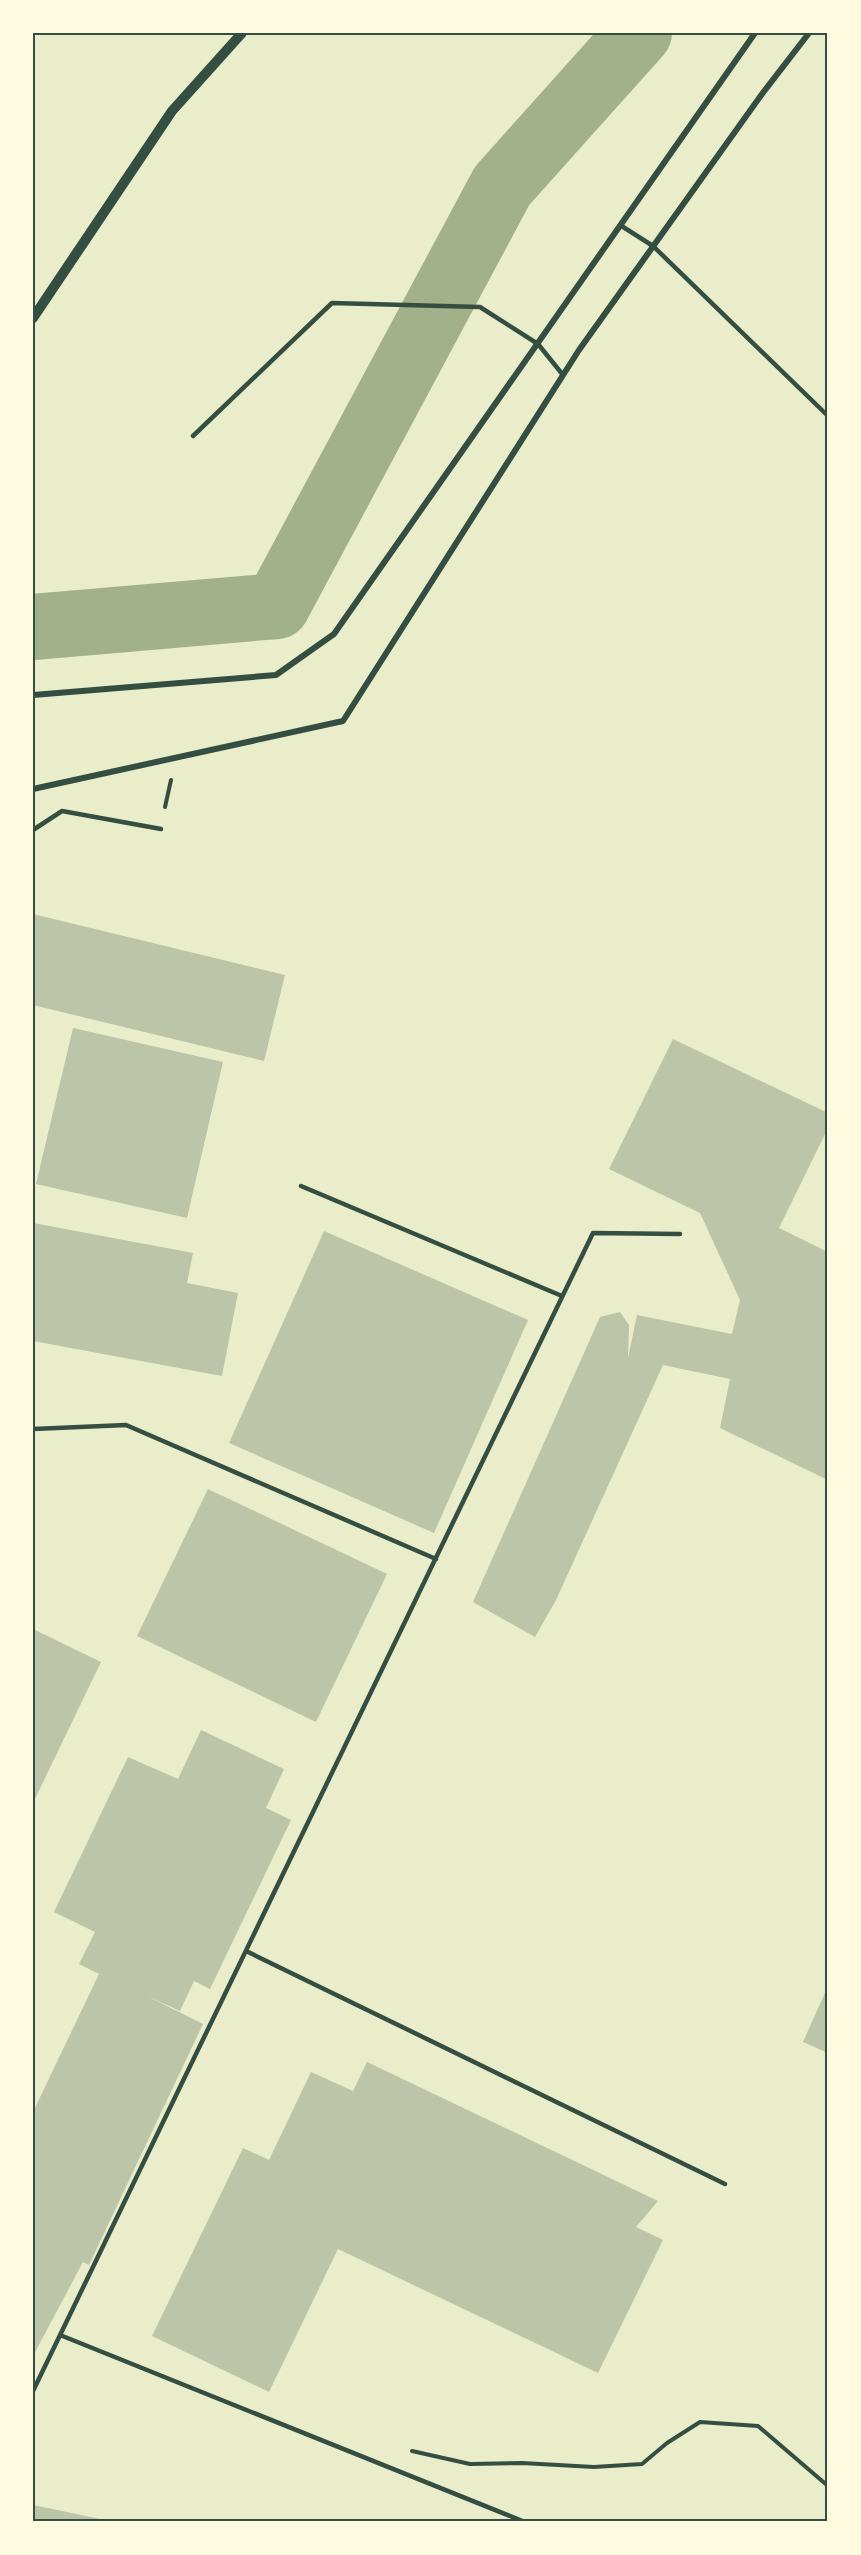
<svg xmlns="http://www.w3.org/2000/svg" width="861" height="2555" font-family="'DM Sans',sans-serif">
<style>
.lines{fill:none;stroke-linecap:round;stroke-linejoin:round}
.river{stroke:#a3b18a;stroke-width:66}
.building{fill:#bcc5a7}
.path{stroke:#344e41;stroke-width:4}
.service{stroke:#344e41;stroke-width:4.5}
.minor{stroke:#344e41;stroke-width:6}
.tertiary{stroke:#344e41;stroke-width:10}
.neatline{fill:none;stroke:#344e41;stroke-width:2}
</style>
<rect width="100%" height="100%" fill="#e9edc9"/>
<g class="lines">
<path class="river" d="M 33,627 L 277,606 L 502,186 L 639,33"/>
</g>
<path class="building" d="M 33,914 L 285,975 L 264,1061 L 33,1005 Z
M 73,1028 L 223,1062 L 187,1218 L 36,1184 Z
M 673,1039 L 828,1113 L 828,1128 L 779,1228 L 828,1252 L 828,1480 L 720,1428 L 730,1379 L 663,1365 L 556,1600 L 535,1637 L 473,1602 L 600,1317 L 620,1312 L 629,1325 L 628,1358 L 637,1315 L 732,1334 L 740,1300 L 700,1213 L 609,1169 Z
M 33,1223 L 193,1253 L 187,1283 L 238,1293 L 222,1376 L 33,1341 Z
M 324,1231 L 528,1320 L 434,1533 L 229,1443 Z
M 208,1489 L 387,1574 L 316,1722 L 137,1636 Z
M 33,1629 L 101,1662 L 33,1803 Z
M 201,1730 L 284,1769 L 266,1808 L 291,1820 L 210,1989 L 194,1981 L 180,2011 L 147,1996 L 203,2024 L 89,2265 L 83,2262 L 33,2356 L 33,2112 L 99,1974 L 79,1964 L 95,1932 L 54,1912 L 128,1757 L 178,1779 Z
M 828,1986 L 828,2053 L 803,2042 Z
M 367,2062 L 658,2201 L 636,2227 L 663,2240 L 598,2373 L 338,2249 L 269,2392 L 152,2336 L 243,2148 L 269,2160 L 311,2072 L 353,2091 Z
M 33,2505 L 110,2521 L 110,2522 L 33,2522 Z"/>
<g class="lines">
<path class="path" d="M 165,807 L 171,780
M 412,2451 L 470,2464 L 522,2463 L 594,2467 L 642,2464 L 667,2443 L 700,2422 L 758,2426 L 828,2486"/>
<path class="service" d="M 620,225 L 653,246 L 828,416
M 193,436 L 332,303 L 480,307 L 538,344 L 563,375
M 33,830 L 62,811 L 161,829
M 301,1186 L 562,1296
M 33,1429 L 126,1425 L 436,1559
M 246,1951 L 725,2184
M 60,2335 L 525,2522
M 33,2391 L 593,1233 L 680,1234"/>
<path class="minor" d="M 33,695 L 276,675 L 334,634 L 755,33
M 33,789 L 343,721 L 579,350 L 762,94 L 809,33"/>
<path class="tertiary" d="M 33,318 L 172,111 L 242,33"/>
</g>
<rect width="861" height="2555" fill="none" stroke="#fefae0" stroke-width="69"/>
<rect x="34" y="34" width="792" height="2486" class="neatline"/>
</svg>
